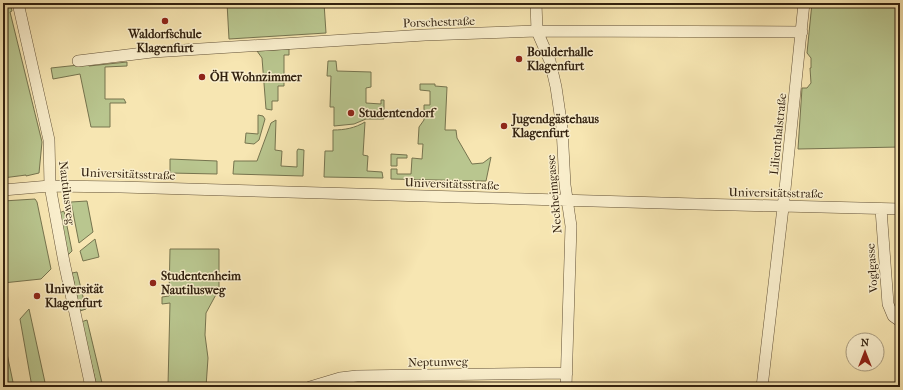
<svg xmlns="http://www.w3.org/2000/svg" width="903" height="390" font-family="'IM FELL French Canon',serif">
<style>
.green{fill:#b9c68f;stroke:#76744f}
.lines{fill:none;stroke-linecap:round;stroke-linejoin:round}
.street-casing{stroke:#635238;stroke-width:12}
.street{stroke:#faefcd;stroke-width:11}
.poi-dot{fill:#8f2418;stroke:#faefcd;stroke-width:1.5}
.labels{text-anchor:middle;stroke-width:3;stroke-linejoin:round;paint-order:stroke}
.street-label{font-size:12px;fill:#32210f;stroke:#faefcd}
.poi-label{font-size:12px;font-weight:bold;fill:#32210f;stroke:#faefcd;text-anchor:start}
</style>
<rect width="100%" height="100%" fill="#f7e6b2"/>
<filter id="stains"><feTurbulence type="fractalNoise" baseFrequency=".005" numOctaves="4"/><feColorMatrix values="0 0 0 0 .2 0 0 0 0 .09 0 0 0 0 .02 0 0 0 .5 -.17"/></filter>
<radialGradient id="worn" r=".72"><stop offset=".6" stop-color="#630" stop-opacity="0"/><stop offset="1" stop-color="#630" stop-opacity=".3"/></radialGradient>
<path class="green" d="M 3,3 L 10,3 L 12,11 L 10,12 L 42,142 L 39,173 L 26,176 L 26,175 L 3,178 Z
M 227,3 L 324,3 L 326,33 L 229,39 Z
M 812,3 L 900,3 L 900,147 L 798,149 L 802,88 L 807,88 L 811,83 L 810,68 L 811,68 L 811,58 L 807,53 Z
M 289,49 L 289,55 L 284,55 L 284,86 L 278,86 L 278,101 L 272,101 L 272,110 L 266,109 L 262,58 L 257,51 Z
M 328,61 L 336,61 L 337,71 L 371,72 L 371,87 L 366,88 L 366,103 L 381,104 L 381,100 L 384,100 L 384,119 L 366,119 L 354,124 L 334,126 L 334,107 L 330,107 L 331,76 L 327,76 Z
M 127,62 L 127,66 L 105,67 L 105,99 L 124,99 L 126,103 L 110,103 L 110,127 L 91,127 L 80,74 L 53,79 L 51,68 L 88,64 L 89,66 Z
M 420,84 L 435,84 L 435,86 L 447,87 L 445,130 L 456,130 L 457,138 L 472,164 L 483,163 L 491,157 L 486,181 L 391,179 L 391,169 L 397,169 L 397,174 L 411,174 L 412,158 L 422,159 L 423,144 L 418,144 L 419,127 L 424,120 L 424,105 L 430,105 L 430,91 L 420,90 Z
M 258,115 L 263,116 L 265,119 L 259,140 L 254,144 L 245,143 L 246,133 L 258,134 Z
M 276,120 L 275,150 L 282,151 L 281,166 L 297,167 L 297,151 L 298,149 L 304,150 L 303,176 L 233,174 L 234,161 L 257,161 L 271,123 Z
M 365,122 L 363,155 L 368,156 L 367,171 L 382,172 L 383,178 L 324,177 L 325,151 L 333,151 L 333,130 C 345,130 355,128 365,122 Z
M 391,154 L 407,155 L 407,158 L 397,158 L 397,166 L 391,166 Z
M 170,159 L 217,161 L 217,174 L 170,173 Z
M 35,199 L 37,202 L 51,269 L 41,279 L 3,283 L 3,201 Z
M 87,201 L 93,232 L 79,243 L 71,202 Z
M 64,211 L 72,251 L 68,255 L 59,213 Z
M 95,239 L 99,257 L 83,261 L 80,251 Z
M 170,249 L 219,249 L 219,289 L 206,313 L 205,335 L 208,358 L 206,387 L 168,385 L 170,303 L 162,304 L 162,297 L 169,296 Z
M 77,272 L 86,309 L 80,311 L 72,273 Z
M 29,309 L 46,387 L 32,387 L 20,319 Z
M 87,320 L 103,387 L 97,387 L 81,322 Z
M 3,339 L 5,344 L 14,387 L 3,387 Z"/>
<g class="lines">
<defs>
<path id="street" d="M 18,3 L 49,140 L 50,186 L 64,262 L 91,387
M 536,3 L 537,31 L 550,61 L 556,87 L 562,128 L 565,185 L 571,226 L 566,387
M 78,61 L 152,52 L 425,35 L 537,31 L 802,32
M 3,190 L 50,186 L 121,187 L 696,204 L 900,209
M 881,209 L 888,304 L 893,316 L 900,321
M 310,387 L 340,378 L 357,376 L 567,373
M 762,387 L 784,199 L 804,3"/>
</defs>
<use href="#street" class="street-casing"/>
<use href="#street" class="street"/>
</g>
<g class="poi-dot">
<circle cx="165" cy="21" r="4"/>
<circle cx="519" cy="59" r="4"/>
<circle cx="202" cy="77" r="4"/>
<circle cx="351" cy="113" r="4"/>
<circle cx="504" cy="126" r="4"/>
<circle cx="153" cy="283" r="4"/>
<circle cx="37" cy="296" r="4"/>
</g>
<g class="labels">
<g class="street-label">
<text transform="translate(439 22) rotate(-2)" y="4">Porschestraße</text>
<text transform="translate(778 134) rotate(-84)" y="4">Lilienthalstraße</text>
<text transform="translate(128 174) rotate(2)" y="4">Universitätsstraße</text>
<text transform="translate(452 184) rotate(2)" y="4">Universitätsstraße</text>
<text transform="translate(67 193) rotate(83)" y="4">Nautilusweg</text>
<text transform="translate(776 193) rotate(1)" y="4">Universitätsstraße</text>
<text transform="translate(554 194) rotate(-95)" y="4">Neckheimgasse</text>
<text transform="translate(872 268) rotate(-94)" y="4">Voglgasse</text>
<text transform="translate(438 362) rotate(-1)" y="4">Neptunweg</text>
</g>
<g class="poi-label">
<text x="165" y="38" text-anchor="middle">Waldorfschule<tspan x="165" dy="14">Klagenfurt</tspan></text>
<text x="527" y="56">Boulderhalle<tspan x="527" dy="14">Klagenfurt</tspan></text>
<text x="210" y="81">ÖH Wohnzimmer</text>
<text x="359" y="117">Studentendorf</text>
<text x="512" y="123">Jugendgästehaus<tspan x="512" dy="14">Klagenfurt</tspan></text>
<text x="161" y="280">Studentenheim<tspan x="161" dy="14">Nautilusweg</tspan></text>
<text x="45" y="293">Universität<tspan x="45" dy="14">Klagenfurt</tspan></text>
</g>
</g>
<rect width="903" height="390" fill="none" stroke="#f7e6b2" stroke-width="16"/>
<rect x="4" y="4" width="895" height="382" fill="none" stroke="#32210f" stroke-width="2"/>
<rect x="8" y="8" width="887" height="374" fill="none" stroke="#32210f"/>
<g transform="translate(865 352)"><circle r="19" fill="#faefcd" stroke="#aa9d81"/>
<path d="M0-3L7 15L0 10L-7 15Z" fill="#8f2418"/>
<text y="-6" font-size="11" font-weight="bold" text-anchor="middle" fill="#32210f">N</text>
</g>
<rect width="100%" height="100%" filter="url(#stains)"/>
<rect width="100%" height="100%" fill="url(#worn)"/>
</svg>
